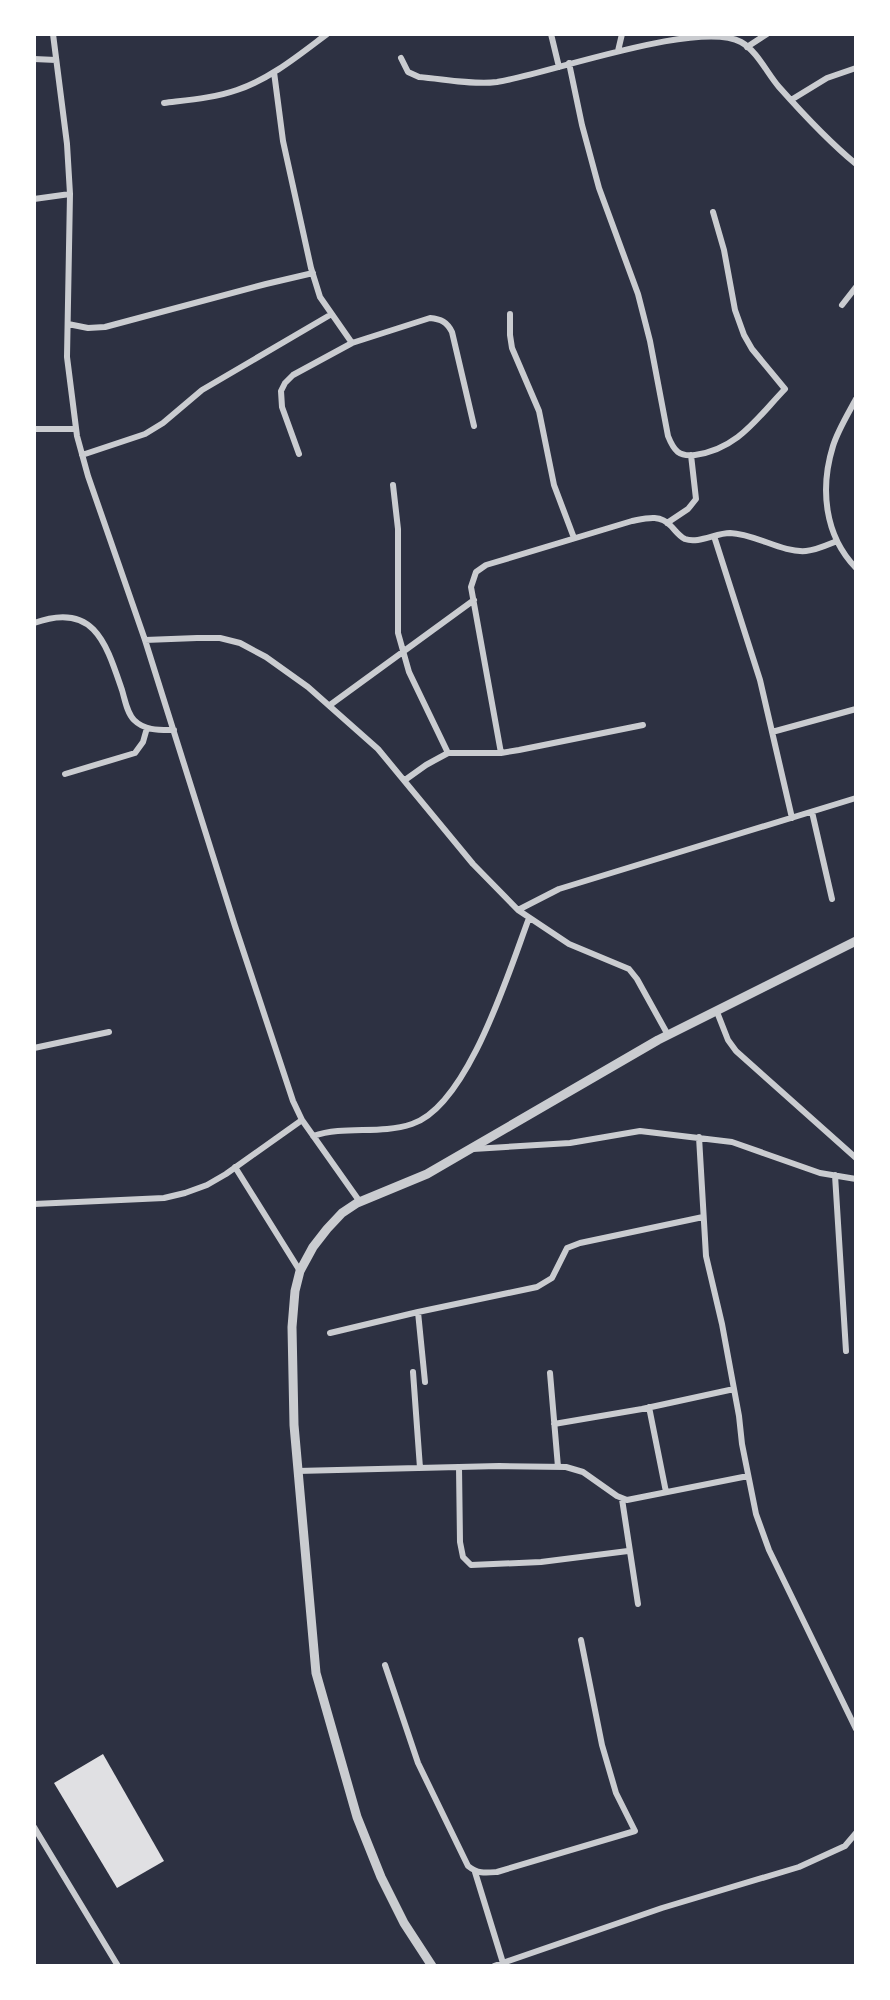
<svg xmlns="http://www.w3.org/2000/svg" width="890" height="2000" font-family="'Work Sans',sans-serif">
<style>
.building{fill:#e0e0e3}
.lines{fill:none;stroke-linecap:round;stroke-linejoin:round}
.minor{stroke:#caccd0;stroke-width:6}
.tertiary{stroke:#caccd0;stroke-width:9}
</style>
<rect width="100%" height="100%" fill="#2d3142"/>
<path class="building" d="M 103,1754 L 164,1861 L 117,1888 L 54,1783 Z"/>
<g class="lines">
<path class="minor" d="M 53,34 L 67,144 L 70,194 L 67,357 L 77,436 L 88,476 L 145,640 L 235,926 L 293,1101 L 302,1120 L 360,1202
M 551,34 L 559,67
M 747,47 L 767,34
M 618,51 L 622,34
M 401,58 L 408,72 L 419,77 C 444,79 472,85 497,82 C 548,74 699,19 741,42 C 757,51 767,73 779,87 C 803,114 828,141 856,164
M 34,59 L 56,60
M 569,63 L 582,125 L 599,188 L 638,294 L 650,341 L 668,436 C 674,451 679,457 695,455 C 738,449 757,418 785,389 L 752,349 L 744,335 L 735,310 L 724,250 L 713,212
M 274,72 L 283,141 L 311,268 L 320,297 L 352,343
M 791,100 L 827,78 L 856,68
M 164,103 C 188,100 214,98 237,90 C 270,79 299,55 327,34
M 34,199 L 70,194
M 842,305 L 856,287
M 510,314 L 510,335 L 512,348 L 539,411 L 554,485 L 574,538
M 68,324 L 88,328 L 105,327 L 266,284 L 313,273
M 856,399 C 848,414 838,430 833,446 C 820,488 824,535 856,568
M 34,429 L 76,429
M 299,454 L 282,407 L 281,391 L 285,383 L 293,375 L 352,343 L 430,318 C 441,319 447,322 452,332 L 474,426
M 82,455 L 145,434 L 163,423 L 202,390 L 330,315
M 393,485 L 398,529 L 398,633 L 409,672 L 448,753
M 667,523 L 688,509 L 696,499 L 691,455
M 714,536 L 760,680 L 792,818
M 34,623 C 94,601 106,643 122,690 C 125,700 127,713 134,720 C 145,731 160,730 174,730
M 145,640 L 197,638 L 220,638 L 240,643 L 266,657 L 308,687 L 378,749 L 473,864 L 518,910 L 569,944 L 629,969 L 637,979 L 668,1035
M 330,705 L 474,600
M 772,732 L 856,709
M 501,753 L 471,587 L 476,572 L 486,565 L 632,521 C 647,518 660,514 671,526 C 675,530 679,536 685,539 C 698,544 716,533 730,533 C 756,534 782,553 806,551 C 817,550 827,545 837,541
M 65,774 L 135,753 L 143,742 L 147,728
M 405,780 L 426,765 L 448,753 L 501,753 L 519,750 L 643,725
M 812,812 L 832,899
M 518,910 L 559,889 L 856,798
M 717,1012 L 728,1040 L 736,1051 L 856,1158
M 34,1048 L 109,1032
M 313,1136 C 346,1125 379,1135 412,1124 C 468,1106 509,971 529,918
M 699,1137 L 706,1256 L 722,1324 L 739,1416 L 742,1444 L 756,1514 L 769,1550 L 856,1729
M 473,1149 L 570,1143 L 640,1131 L 732,1142 L 820,1173 L 856,1179
M 235,1167 L 300,1271
M 835,1175 L 846,1351
M 34,1204 L 164,1198 L 185,1193 L 207,1185 L 226,1174 L 302,1120
M 418,1312 L 425,1382
M 330,1333 L 418,1312 L 537,1287 L 552,1278 L 567,1248 L 580,1243 L 703,1217
M 413,1372 L 420,1468
M 550,1373 L 558,1467
M 649,1407 L 666,1492
M 554,1424 L 642,1409 L 734,1389
M 459,1467 L 460,1542 L 463,1557 L 471,1565 L 541,1562 L 628,1551
M 297,1471 L 499,1466 L 566,1467 L 583,1472 L 617,1496 L 627,1500 L 748,1476
M 622,1499 L 638,1604
M 385,1665 L 418,1763 L 468,1866 C 478,1874 485,1873 497,1872 L 635,1831 L 616,1793 L 602,1745 L 581,1640
M 34,1827 L 118,1966
M 475,1872 L 503,1963
M 494,1966 L 662,1908 L 799,1867 L 845,1846 L 856,1833"/>
<path class="tertiary" d="M 432,1966 L 404,1923 L 381,1877 L 357,1817 L 316,1673 L 294,1425 L 292,1327 L 295,1291 L 300,1271 L 313,1247 L 327,1229 L 342,1213 L 357,1203 L 427,1174 L 658,1040 L 856,941"/>
</g>
<rect width="890" height="2000" fill="none" stroke="#ffffff" stroke-width="72"/>
</svg>
